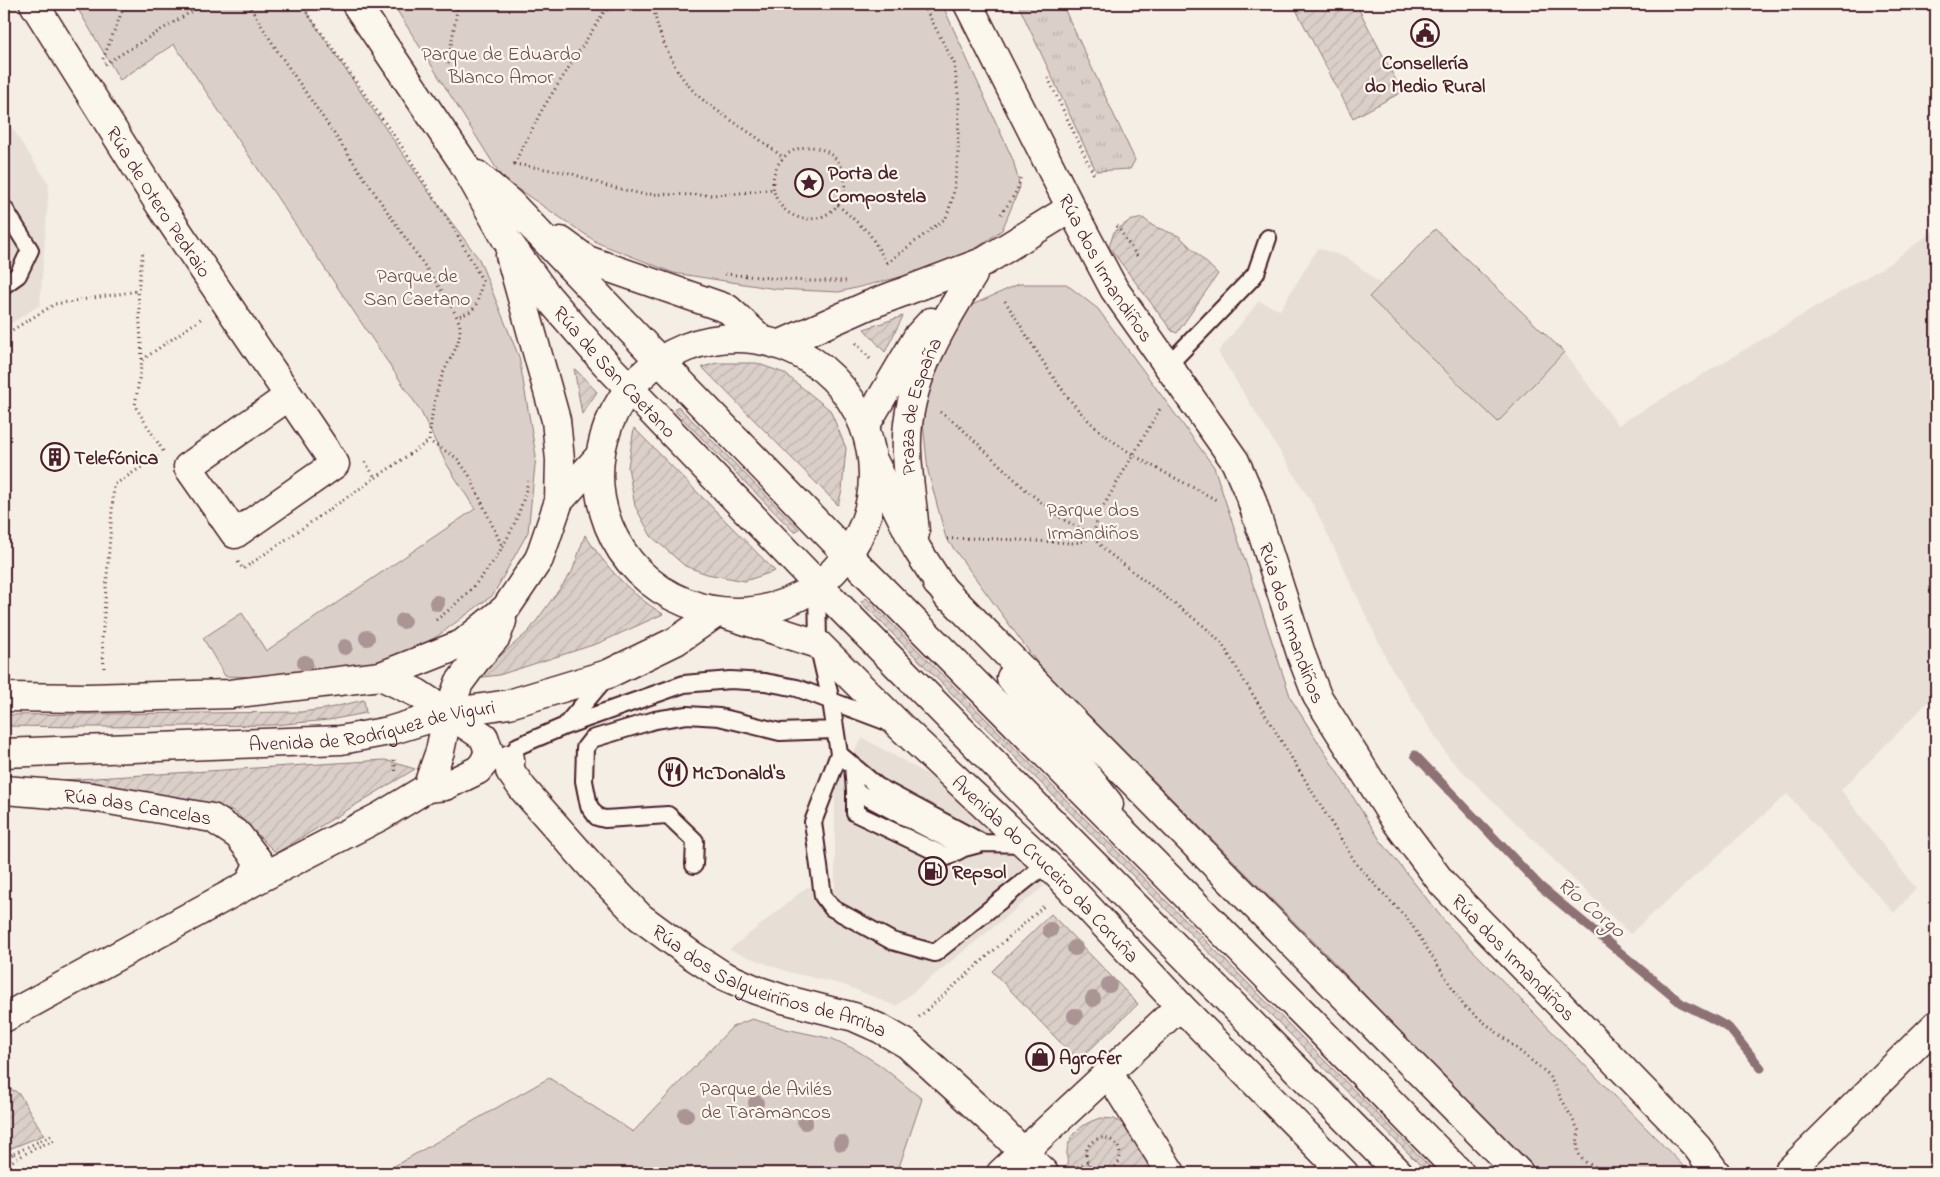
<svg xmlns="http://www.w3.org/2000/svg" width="1940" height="1177" font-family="'Indie Flower',sans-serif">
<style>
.built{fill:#e7dfd6}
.grass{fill:url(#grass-tufts);stroke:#92787a}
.park{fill:#dbd0c9;stroke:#92787a}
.garden{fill:url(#garden-furrows);stroke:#92787a}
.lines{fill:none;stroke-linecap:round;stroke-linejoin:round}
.stream{stroke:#8d7174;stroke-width:9}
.service-casing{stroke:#4a1f2b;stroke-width:20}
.minor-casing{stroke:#4a1f2b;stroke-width:31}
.tertiary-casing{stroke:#4a1f2b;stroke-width:31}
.primary-casing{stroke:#4a1f2b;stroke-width:31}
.path{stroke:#4a1f2b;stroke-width:3;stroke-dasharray:1 4;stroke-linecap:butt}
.service{stroke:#fbf7ec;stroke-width:16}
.minor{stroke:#fbf7ec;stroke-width:28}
.tertiary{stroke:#fbf7ec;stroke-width:28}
.primary{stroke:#fbf7ec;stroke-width:28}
.tree{fill:#aa9494}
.labels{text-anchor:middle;stroke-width:4.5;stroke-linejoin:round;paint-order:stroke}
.park-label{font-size:20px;fill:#6e4b52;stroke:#fbf7ec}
.poi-label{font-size:20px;font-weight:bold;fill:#4a1f2b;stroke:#fbf7ec;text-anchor:start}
.street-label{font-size:20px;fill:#4a1f2b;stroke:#fbf7ec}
.water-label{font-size:21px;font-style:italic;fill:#714f56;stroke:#fbf7ec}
</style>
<defs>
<pattern id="grass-tufts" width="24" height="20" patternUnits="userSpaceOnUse" patternTransform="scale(1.25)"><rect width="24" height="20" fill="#dbd0c9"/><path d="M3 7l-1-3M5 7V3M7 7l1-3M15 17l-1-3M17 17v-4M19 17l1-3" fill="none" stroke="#bdb2ad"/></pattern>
<pattern id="garden-furrows" width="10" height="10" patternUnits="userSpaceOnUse" patternTransform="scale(1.25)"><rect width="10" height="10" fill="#dbd0c9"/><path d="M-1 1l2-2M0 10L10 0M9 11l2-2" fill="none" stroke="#bdb2ad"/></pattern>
</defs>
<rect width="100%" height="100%" fill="#f4eee4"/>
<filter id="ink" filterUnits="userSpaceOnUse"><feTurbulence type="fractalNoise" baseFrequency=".02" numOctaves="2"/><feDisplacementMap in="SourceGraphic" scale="10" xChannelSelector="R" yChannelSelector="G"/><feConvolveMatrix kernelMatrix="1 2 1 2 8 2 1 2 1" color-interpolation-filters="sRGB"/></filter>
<g filter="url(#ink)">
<path class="built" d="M 4,116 L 49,184 L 40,305 L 4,328 Z
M 1435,229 L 1564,352 L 1618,425 L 1890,263 L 1936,229 L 1936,694 L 1841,790 L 1916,889 L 1894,913 L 1787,794 L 1630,934 L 1449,758 L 1389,664 L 1315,508 L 1218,352 L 1259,301 L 1280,310 L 1318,248 L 1348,258 L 1381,284 Z
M 863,738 L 946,785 L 974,814 L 1018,856 L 1044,886 L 896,1006 L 844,985 L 789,972 L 729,950 L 807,887 L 835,889 L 835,777 Z"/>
<path class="grass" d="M 1018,4 L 1062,4 L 1135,160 L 1130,169 L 1096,171 Z"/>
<path class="park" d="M 75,4 L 301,4 L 428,191 L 479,259 L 519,357 L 536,456 L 528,532 L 493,595 L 436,637 L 388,661 L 291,678 L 225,676 L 203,638 L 242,613 L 266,651 L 475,509 L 446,463 L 420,410 L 174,44 L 120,80 Z
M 393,4 L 942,4 L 1013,160 L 1020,187 L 1002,230 L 954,264 L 839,292 L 776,289 L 674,273 L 598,243 L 503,179 Z
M 1435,229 L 1564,352 L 1498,422 L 1369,297 Z
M 1019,284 L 1066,284 L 1098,309 L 1214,467 L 1291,699 L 1380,840 L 1446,923 L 1690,1173 L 1534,1173 L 1329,957 L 1039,665 L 946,538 L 928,471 L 922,413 L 939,361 L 972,305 Z
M 752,1019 L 786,1029 L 833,1039 L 856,1050 L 880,1065 L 922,1099 L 897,1173 L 382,1173 L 549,1078 L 633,1132 L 732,1027 Z"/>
<path class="garden" d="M 1293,4 L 1356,4 L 1402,92 L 1353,118 Z
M 1143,218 L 1153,226 L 1179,236 L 1218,274 L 1177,333 L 1172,331 L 1109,247 L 1114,232 L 1129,221 Z
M 903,316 L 885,352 L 864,329 Z
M 717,363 L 756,363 L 784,373 L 830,410 L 846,448 L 842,490 L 838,505 L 702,367 Z
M 574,368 L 597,392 L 582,414 Z
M 678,406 L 799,529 L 795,533 L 674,410 Z
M 634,428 L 775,571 L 745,581 L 707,574 L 685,566 L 651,536 L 635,506 L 628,467 Z
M 585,535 C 607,568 629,593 663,614 L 599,643 L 499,675 L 475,678 L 529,631 L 572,572 Z
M 866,598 L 1436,1173 L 1428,1173 L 861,602 Z
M 364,700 L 366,713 L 329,720 L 274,725 L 94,727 L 4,726 L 4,715 L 301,712 L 325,709 Z
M 385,760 L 415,769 L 276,853 L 234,811 L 63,786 L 63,780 Z
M 1051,914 L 1138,1004 L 1078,1061 L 992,971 Z
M 9,1089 L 15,1091 L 20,1095 L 44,1135 L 4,1151 L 4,1090 Z
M 1101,1118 L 1114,1119 L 1126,1125 L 1161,1173 L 1071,1173 C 1059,1146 1074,1125 1101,1118 Z"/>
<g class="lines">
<path class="stream" d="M 1415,755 L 1541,887 L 1681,1003 L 1713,1019 L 1729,1028 L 1761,1068"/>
<defs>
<path id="service" d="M 4,208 L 30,250 L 18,275 L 4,285
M 1168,365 L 1252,278 L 1256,273 L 1268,238
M 817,584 L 818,644 L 831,701 L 839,754 L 877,786 L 983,843
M 565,726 L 607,676
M 839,754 L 813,822 L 823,896 L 832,908 L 892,941 L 935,953 L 1046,864
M 510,759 L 518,746 L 565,726 L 684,684 L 730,680 L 765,682 L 797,688 L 890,723
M 853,765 L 855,791 L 964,848 L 983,843 L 1026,844
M 855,791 L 855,813 L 947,857 L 964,848
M 694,865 L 695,841 L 668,815 L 605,819 L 597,817 L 589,806 L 584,781 L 585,748 L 592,739 L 655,720 L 687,715 L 719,717 L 780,732 L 834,730"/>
<g id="minor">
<path id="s1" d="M 34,4 L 160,205 L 335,464 L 235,534 L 188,467 L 289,396"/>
<path id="s2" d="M 968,4 L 1071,208 L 1114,289 L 1235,461 L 1251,498 L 1302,657 L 1317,696 L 1395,820 L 1442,883 L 1670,1118 L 1697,1147 L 1716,1173"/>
<path d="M 781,344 L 869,305 L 985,261 L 1071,208"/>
<path d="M 865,426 L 918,336 L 931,322"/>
<path d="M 873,460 L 917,549 L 948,597"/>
<path id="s3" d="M 915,533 C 913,506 908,479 907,452 C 904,386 939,329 973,275"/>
<path d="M 937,583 L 1519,1173"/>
<path id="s4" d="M 718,612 L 818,644 L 900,726 L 1057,874 L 1180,1006 L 1344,1173"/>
<path d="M 1011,678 L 1109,804"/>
<path id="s5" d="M 510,759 L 510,771 L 523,789 L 591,866 L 640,917 L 690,954 L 722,975 L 756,990 L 783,999 L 854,1017 L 881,1029 L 907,1044 L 996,1125 L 1044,1173"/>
<path d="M 427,788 L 440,751 L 448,713"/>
<path id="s6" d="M 4,790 L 92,797 L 212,818 L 238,835 L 259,862 L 249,884"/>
<path d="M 4,1018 L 249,884 L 381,816 L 427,788 L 445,786 L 478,770 L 484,763 L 489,752"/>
<path d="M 1109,1074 L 1171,1173"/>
<path d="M 1001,1173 L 1180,1006"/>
<path d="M 1787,1173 L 1936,1025"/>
</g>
<g id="tertiary">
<path id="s7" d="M 356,4 L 462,161 L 506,239 L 548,297 L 606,364 L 817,584"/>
<path d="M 477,175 L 510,203 L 659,360 L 848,555"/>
<path d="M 561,241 L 587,260 L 728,309 L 762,340"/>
<path d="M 510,255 L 556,420 L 560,460 L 559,501"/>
</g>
<g id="primary">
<circle cx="736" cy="475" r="137"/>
<path d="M 848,555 L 1307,1017 L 1460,1173"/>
<path d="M 817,584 L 1399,1173"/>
<path d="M 381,676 L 417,693 L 484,737 L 489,752"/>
<path d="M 4,697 L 88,698 L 230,694 L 381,676 L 462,644 L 506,608 L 539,559 L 559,501 L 599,457"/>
<path d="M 448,713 L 459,683 L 476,660 L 496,637 L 502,621"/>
<path id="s8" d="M 4,753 L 341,740 L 389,731 L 448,713 L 509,704 L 608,674 L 676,641 L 718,612"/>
</g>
</defs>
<use href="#service" class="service-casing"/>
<use href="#minor" class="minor-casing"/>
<use href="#tertiary" class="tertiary-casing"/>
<use href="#primary" class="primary-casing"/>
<path class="path" d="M 248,4 L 278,52 L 448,300 C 452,309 460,319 460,329 C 460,347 448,360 442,376 C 434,397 431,419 429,441 L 457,458 L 469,475 L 503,548
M 301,4 L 402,147 L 457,234 L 482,280 C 478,300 479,313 456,316
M 654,4 C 654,18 660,35 666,48 C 687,95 707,103 747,131 C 760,139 772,149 784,158
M 74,11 L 87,4
M 103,59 L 125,4
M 105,64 L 204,4
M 448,64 L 458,4
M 1048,78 L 1095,177
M773 183a36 36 0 1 1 72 0a36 36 0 1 1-72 0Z
M 514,164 L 570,173 L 607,186 L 642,194 L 708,195 L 732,194 L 774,189
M 514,164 L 543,108 L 604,12 L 616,4
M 838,205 L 869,233 L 887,263
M 1001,214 C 1008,204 1021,189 1020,176
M 1117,226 L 1137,256
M 887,263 L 946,218 L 953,197 L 958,157 L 959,101 L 954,63 L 923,4
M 725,274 L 805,281 L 846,281
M 1005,301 C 1030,339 1054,385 1086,418 C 1122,455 1174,476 1218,501
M 4,335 L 55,304 L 138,291
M 856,343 L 870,359
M 142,359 L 138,291 L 143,250
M 940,412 L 958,425 L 1026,490 L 1064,520 L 1093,535 L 1098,543 L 1106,551 L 1205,627 L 1222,644 L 1357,865 L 1410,922 L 1464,1006 L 1548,1074 L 1579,1131 C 1572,1164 1589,1165 1616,1173
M 163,451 L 135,406 L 142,360 L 202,318
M 365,462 L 375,477
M 947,539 L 977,538 L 1074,543 L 1084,541 L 1093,535 L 1100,512 L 1161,407
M 238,562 L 243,569 L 429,441
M 436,620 C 482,586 516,538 528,481
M 104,668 L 102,640 L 114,485 L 160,455
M 394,760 L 396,774
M 919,1017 L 1045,905
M1086 1155a17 17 0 1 1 34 0a17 17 0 1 1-34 0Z
M 4,1154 L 13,1154 L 54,1134
M 4,1161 L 13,1154
M 4,1166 L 35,1148 L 57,1139
M 1073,1169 L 1088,1162"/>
<use href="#service" class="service"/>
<use href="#minor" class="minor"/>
<use href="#tertiary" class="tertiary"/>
<use href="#primary" class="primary"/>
</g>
<g class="tree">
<circle cx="437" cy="603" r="8"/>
<circle cx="403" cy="621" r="8"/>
<circle cx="367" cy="638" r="8"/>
<circle cx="345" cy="647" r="8"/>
<circle cx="305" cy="663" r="8"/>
<circle cx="1050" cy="930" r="8"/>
<circle cx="1075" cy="948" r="8"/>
<circle cx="1109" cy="985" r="8"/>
<circle cx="1093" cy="999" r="8"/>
<circle cx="1075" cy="1016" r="8"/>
<circle cx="756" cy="1103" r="8"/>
<circle cx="686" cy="1115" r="8"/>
<circle cx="805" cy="1122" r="8"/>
<circle cx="841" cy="1143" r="8"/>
</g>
</g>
<defs>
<symbol id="civic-ring" viewBox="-11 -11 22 22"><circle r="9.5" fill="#fbf7ec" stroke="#4a1f2b" stroke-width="1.5"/><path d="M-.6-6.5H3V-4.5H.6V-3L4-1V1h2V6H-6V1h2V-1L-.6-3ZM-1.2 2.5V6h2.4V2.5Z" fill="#4a1f2b"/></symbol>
<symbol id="sight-ring" viewBox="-11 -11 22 22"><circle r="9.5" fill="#fbf7ec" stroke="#4a1f2b" stroke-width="1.5"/><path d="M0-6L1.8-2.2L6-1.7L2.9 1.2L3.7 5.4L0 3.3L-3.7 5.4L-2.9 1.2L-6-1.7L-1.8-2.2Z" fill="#4a1f2b"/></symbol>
<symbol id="building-ring" viewBox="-11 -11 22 22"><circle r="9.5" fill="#fbf7ec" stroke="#4a1f2b" stroke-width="1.5"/><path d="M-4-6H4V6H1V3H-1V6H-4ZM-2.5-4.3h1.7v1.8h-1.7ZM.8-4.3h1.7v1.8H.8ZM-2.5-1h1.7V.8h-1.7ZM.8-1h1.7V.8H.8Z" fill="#4a1f2b"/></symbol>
<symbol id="restaurant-ring" viewBox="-11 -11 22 22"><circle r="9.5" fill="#fbf7ec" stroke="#4a1f2b" stroke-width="1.5"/><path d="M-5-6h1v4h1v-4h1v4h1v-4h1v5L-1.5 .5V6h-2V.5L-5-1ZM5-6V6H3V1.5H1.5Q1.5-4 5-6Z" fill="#4a1f2b"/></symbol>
<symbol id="fuel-ring" viewBox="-11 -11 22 22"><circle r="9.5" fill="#fbf7ec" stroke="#4a1f2b" stroke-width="1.5"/><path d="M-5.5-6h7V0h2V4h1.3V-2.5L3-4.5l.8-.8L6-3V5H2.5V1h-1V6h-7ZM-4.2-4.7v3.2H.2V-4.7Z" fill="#4a1f2b"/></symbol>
<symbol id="shop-ring" viewBox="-11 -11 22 22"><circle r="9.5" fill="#fbf7ec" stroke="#4a1f2b" stroke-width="1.5"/><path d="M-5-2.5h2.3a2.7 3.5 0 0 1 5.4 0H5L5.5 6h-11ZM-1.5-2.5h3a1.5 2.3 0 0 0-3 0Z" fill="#4a1f2b"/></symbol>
</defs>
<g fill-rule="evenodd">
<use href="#civic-ring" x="1409" y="17" width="32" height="32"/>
<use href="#sight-ring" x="793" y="167" width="32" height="32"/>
<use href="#building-ring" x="39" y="441" width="32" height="32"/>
<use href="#restaurant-ring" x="657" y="756" width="32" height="32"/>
<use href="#fuel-ring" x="917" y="855" width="32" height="32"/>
<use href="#shop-ring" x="1024" y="1041" width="32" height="32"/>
</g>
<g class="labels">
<g class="park-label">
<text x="501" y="60">Parque de Eduardo<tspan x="501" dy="23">Blanco Amor</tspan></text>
<text x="417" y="282">Parque de<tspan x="417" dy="23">San Caetano</tspan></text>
<text x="1093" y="516">Parque dos<tspan x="1093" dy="23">Irmandiños</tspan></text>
<text x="766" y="1095">Parque de Avilés<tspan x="766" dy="23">de Taramancos</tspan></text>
</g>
<g class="poi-label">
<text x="1425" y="69" text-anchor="middle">Consellería<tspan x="1425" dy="23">do Medio Rural</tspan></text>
<text x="828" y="179">Porta de<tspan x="828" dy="23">Compostela</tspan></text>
<text x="74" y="464">Telefónica</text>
<text x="692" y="779">McDonald's</text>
<text x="952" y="878">Repsol</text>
<text x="1059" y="1064">Agrofer</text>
</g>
<g class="street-label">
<text dy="7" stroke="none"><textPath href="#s1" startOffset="234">Rúa de Otero Pedraio</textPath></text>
<text dy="7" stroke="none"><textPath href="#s2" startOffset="298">Rúa dos Irmandiños</textPath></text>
<text dy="7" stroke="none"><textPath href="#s7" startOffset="451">Rúa de San Caetano</textPath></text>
<text dy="7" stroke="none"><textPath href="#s3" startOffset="129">Praza de España</textPath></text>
<text dy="7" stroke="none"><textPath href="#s2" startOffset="702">Rúa dos Irmandiños</textPath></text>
<text dy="7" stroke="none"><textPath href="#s8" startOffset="370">Avenida de Rodríguez de Viguri</textPath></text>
<text dy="7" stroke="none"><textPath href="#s6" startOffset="135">Rúa das Cancelas</textPath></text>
<text dy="7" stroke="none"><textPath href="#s4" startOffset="425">Avenida do Cruceiro da Coruña</textPath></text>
<text dy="7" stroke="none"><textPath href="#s2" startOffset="1108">Rúa dos Irmandiños</textPath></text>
<text dy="7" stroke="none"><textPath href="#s5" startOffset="354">Rúa dos Salgueiriños de Arriba</textPath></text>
</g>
<g class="water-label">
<text transform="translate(1592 907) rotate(40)" y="7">Río Corgo</text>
</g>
</g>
<rect width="1940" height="1177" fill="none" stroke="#fbf7ec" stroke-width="20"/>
<rect x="10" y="10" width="1920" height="1157" fill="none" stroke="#4a1f2b" stroke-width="2" filter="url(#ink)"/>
</svg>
